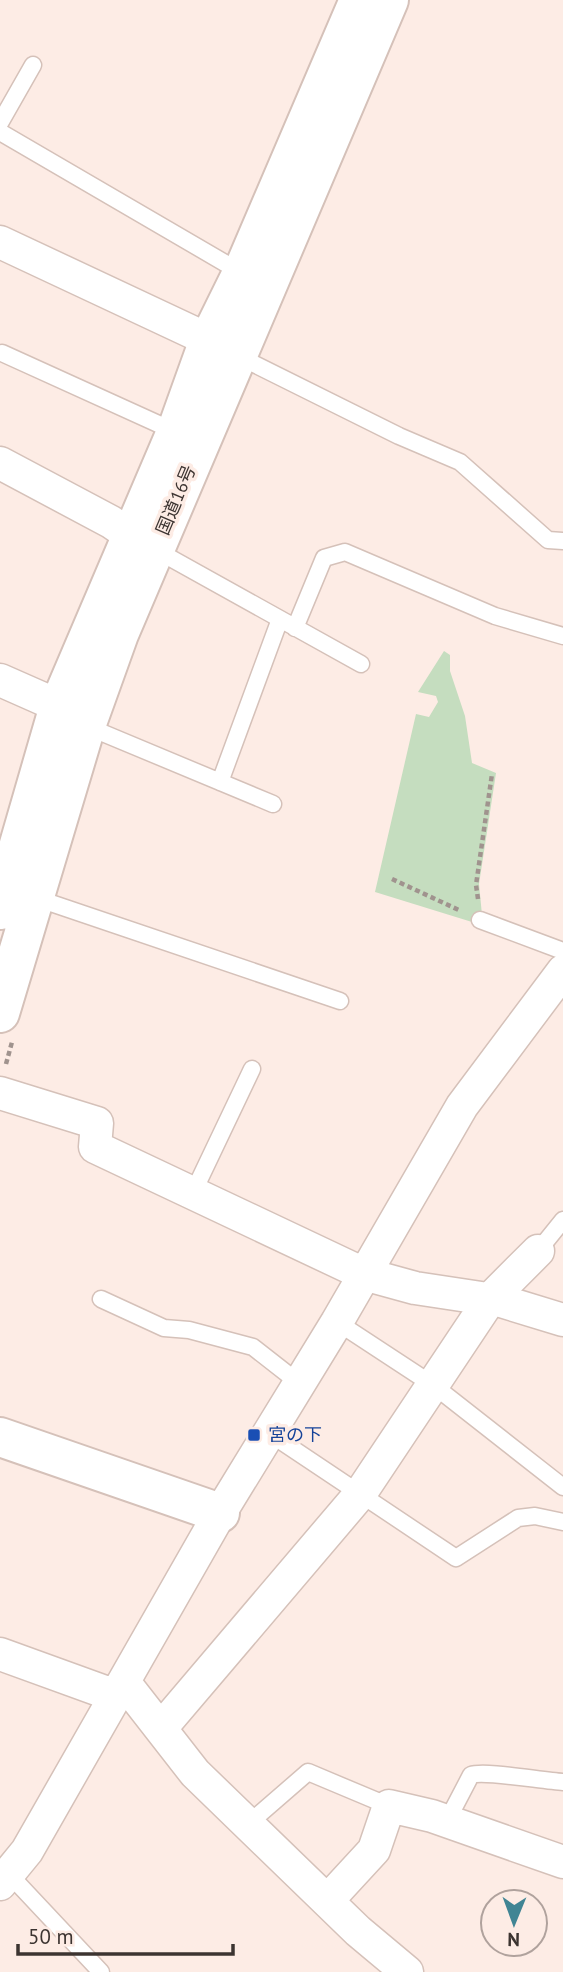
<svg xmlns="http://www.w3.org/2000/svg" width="563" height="1972" font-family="'PT Sans','Noto Sans JP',sans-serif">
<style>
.green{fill:#c5ddbf}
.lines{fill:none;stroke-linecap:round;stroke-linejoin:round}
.lane-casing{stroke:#d5c1b9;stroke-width:19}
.street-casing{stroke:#d5c1b9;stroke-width:35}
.secondary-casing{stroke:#d5c1b9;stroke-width:42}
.highway-casing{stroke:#d5c1b9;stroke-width:42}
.path{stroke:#a0938e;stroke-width:4.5;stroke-dasharray:5 3.5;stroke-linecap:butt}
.lane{stroke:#fff;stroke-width:16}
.street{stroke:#fff;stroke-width:32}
.secondary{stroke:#fff;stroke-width:38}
.highway{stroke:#fff;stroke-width:38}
.transit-dot{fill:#1a4fb4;stroke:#fdece5;stroke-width:2.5}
.labels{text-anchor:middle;stroke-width:7;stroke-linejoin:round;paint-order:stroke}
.street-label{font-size:18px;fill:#3c3431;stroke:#fdece5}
.transit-label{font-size:18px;fill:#164399;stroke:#fdece5;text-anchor:start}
</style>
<rect width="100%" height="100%" fill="#fdece5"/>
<path class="green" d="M 444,651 L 450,655 L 450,671 L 465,716 L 472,763 L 496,773 L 479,884 L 482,915 L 476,913 L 472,922 L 375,892 L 416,714 L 429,717 L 438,702 L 436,696 L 418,692 Z"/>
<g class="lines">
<defs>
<path id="lane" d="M 0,123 L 33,65
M 0,132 L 242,273
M 2,353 L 176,432
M 236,355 L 399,436 L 460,462 L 548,540 L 563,541
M 156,550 L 361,664
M 295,628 L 324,558 L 345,552 L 495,616 L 563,636
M 86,726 L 273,804
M 220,782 L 280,619
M 36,898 L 340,1001
M 480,920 L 563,951
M 193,1193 L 252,1069
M 538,1251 L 563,1220
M 101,1299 L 164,1328 L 189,1330 L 253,1347 L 299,1383
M 337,1322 L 433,1385 L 563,1487
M 269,1433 L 456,1558 L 518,1518 L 535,1516 L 563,1522
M 447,1821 L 471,1775 C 484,1770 543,1781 563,1782
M 247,1825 L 308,1772 L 389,1806
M 9,1874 L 101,1972"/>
<path id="street" d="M 0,242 L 209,340
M 0,463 L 111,522 L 130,535
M 0,680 L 59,706
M 0,1093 L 97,1123 L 95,1147 L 364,1274 L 415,1288 L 501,1301 L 563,1320
M 0,1654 L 116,1696
M 124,1682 L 195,1773 L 358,1931 L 407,1972
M 162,1727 L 360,1494 L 490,1299 L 538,1251
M 0,1884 L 27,1851 L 220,1513 L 337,1322 L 462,1106 L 563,971
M 327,1901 L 374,1850 L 389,1806 L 432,1816 L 563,1862"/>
<path id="secondary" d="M 0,1437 L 220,1513"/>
<path id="highway" d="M 0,910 L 59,706 L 176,432 L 209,340 L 242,273 L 359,0
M 0,1013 L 86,726 L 119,634 L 389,0"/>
</defs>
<use href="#lane" class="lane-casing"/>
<use href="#street" class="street-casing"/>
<use href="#secondary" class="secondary-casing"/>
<use href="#highway" class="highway-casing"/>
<path class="path" d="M 392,879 L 461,911
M 478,899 L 476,885 L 492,774
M 6,1064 L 12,1042"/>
<use href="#lane" class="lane"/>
<use href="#street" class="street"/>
<use href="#secondary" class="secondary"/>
<use href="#highway" class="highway"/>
</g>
<rect class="transit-dot" x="247" y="1428" width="14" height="14" rx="3.5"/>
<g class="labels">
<g class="street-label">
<text transform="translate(176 500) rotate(-67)" y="6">国道16号</text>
</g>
<g class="transit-label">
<text x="268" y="1441">宮の下</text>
</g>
</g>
<g transform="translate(514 1923) rotate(181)"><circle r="33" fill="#fdece5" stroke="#b0a29d" stroke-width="2"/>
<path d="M0-5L12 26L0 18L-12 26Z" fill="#418594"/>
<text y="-10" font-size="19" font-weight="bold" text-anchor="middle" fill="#3c3431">N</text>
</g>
<path d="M18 1944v10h215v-10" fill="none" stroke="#3c3431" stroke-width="3.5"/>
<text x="28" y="1944" font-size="21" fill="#3c3431" stroke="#fdece5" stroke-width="5" paint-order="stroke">50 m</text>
</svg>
